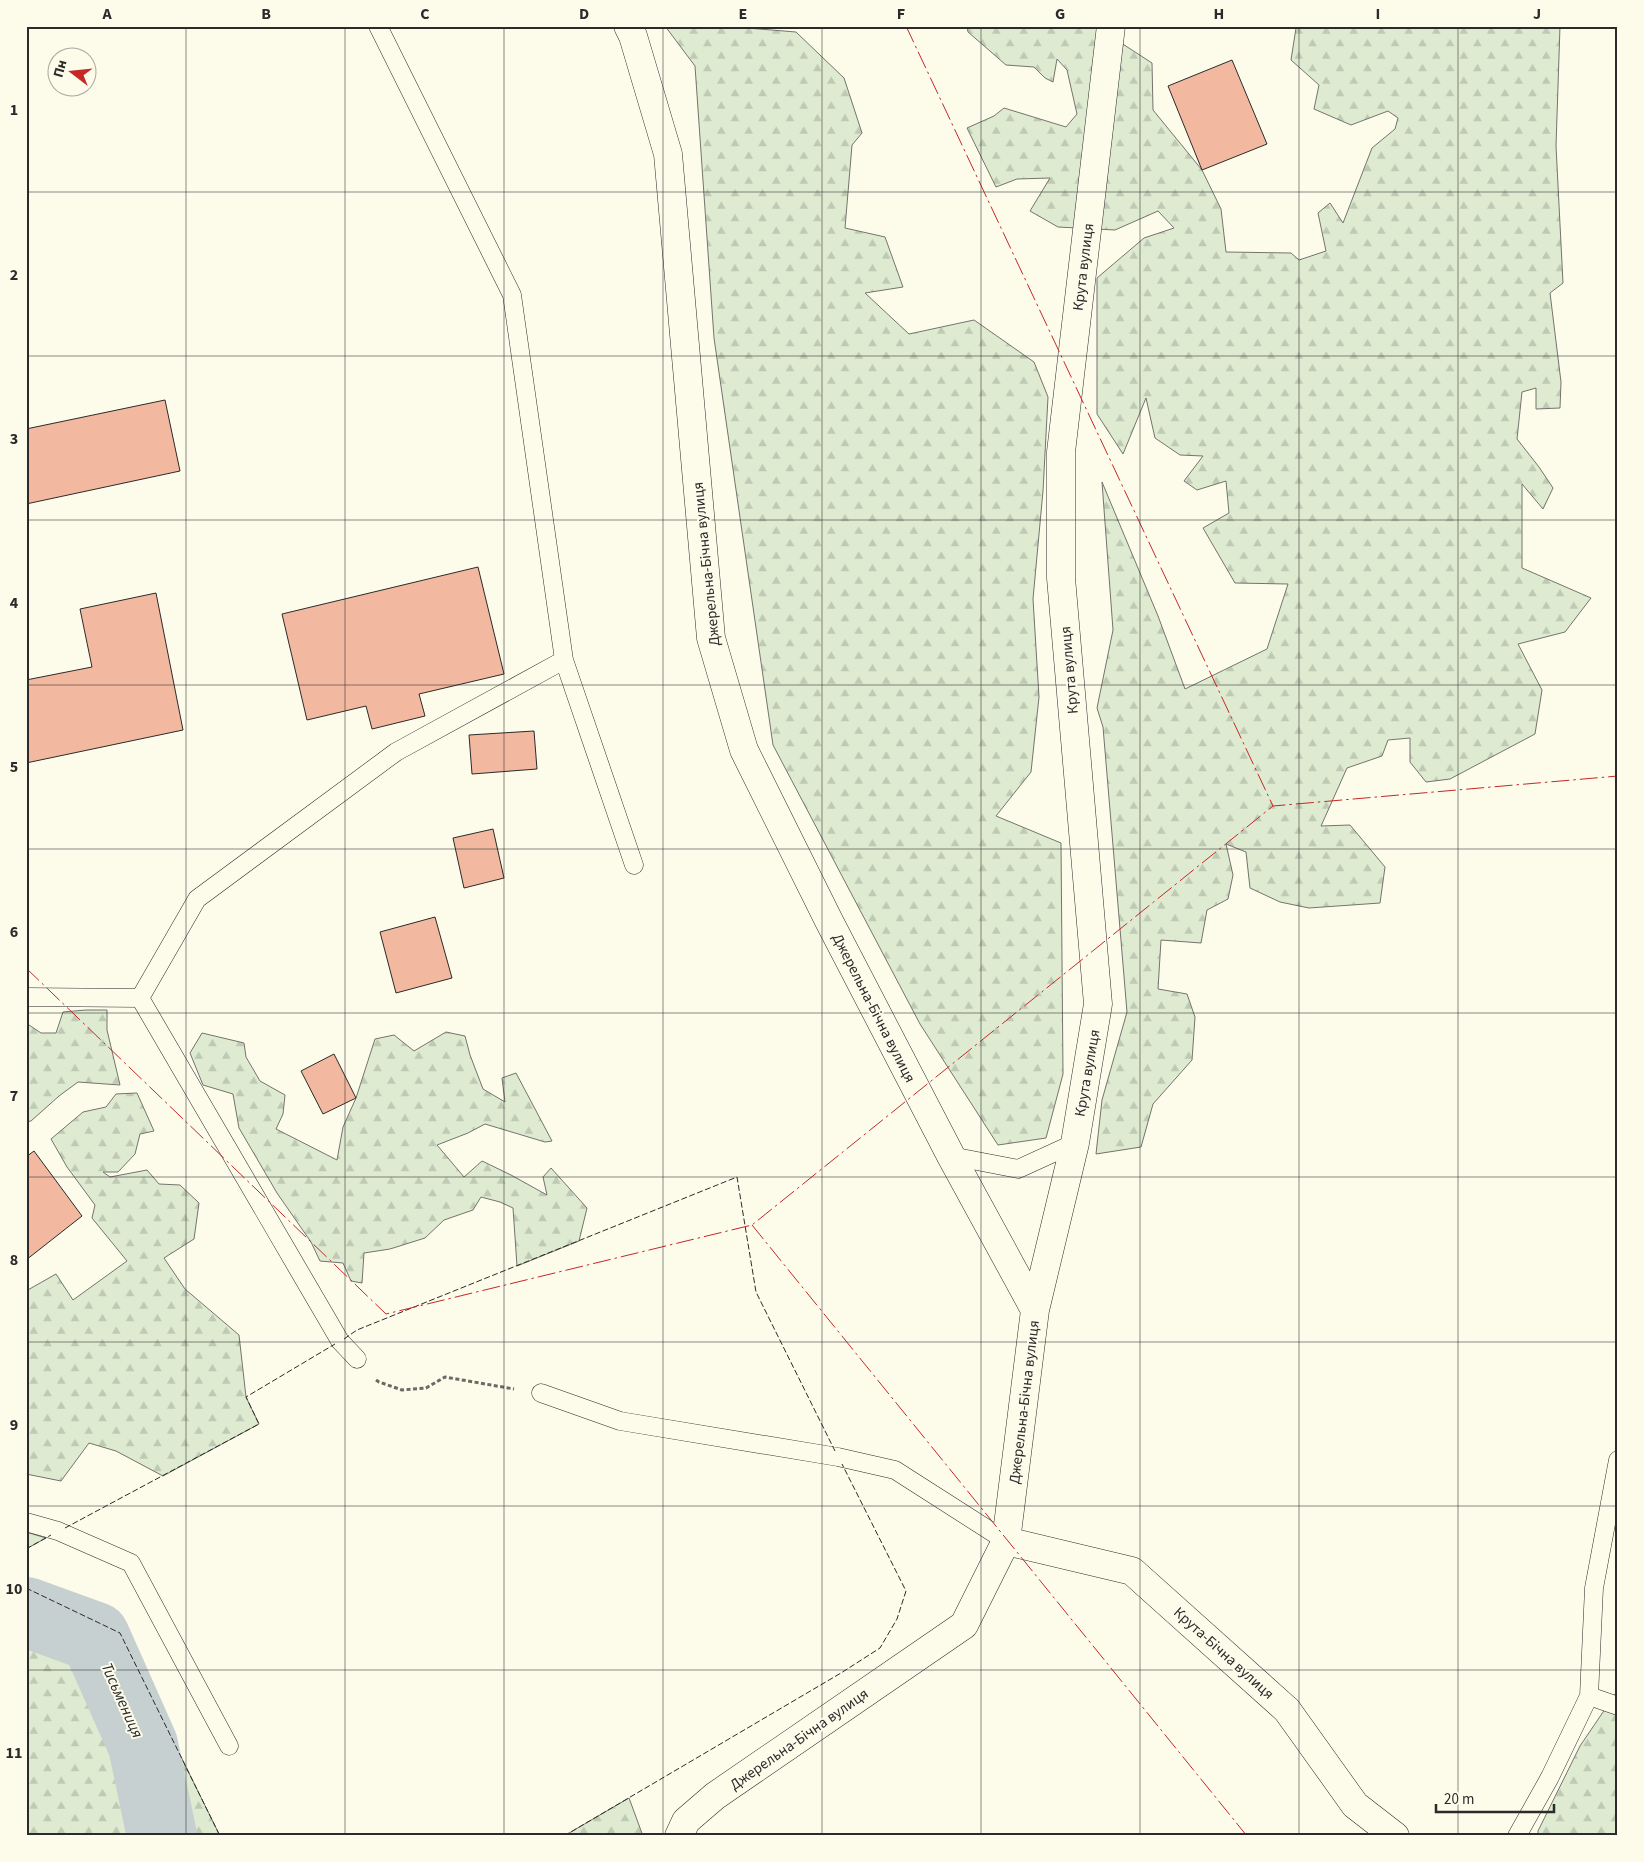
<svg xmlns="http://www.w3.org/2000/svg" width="1644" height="1862" font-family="'Source Sans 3',sans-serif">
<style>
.forest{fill:url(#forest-firs);stroke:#74746e}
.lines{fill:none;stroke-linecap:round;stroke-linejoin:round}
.river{stroke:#c7d0d0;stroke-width:70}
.building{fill:#f2b8a0;stroke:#2b2b2b}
.service-casing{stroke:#2b2b2b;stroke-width:19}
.minor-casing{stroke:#2b2b2b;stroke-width:29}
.path{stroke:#6a6964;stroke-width:3;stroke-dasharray:4 2.5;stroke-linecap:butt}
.service{stroke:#fdfbea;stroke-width:18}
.minor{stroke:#fdfbea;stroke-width:28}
.fence{stroke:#2b2b2b;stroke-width:1;stroke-dasharray:6 2.5;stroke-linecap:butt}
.power{stroke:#c62828;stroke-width:1;stroke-dasharray:18 4 2.5 4;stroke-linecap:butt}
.grid{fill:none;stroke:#2b2b2b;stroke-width:1;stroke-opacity:0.55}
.labels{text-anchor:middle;stroke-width:4;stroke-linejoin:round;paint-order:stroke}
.street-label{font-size:15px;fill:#2b2b2b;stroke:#fdfbea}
.water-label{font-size:16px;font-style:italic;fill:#2b2b2b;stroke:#fdfbea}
.neatline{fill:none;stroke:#2b2b2b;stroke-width:2}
.grid-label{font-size:16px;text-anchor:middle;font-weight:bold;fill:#2b2b2b}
</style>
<defs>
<pattern id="forest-firs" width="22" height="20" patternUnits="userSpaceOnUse" patternTransform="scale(1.25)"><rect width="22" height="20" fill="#deebd1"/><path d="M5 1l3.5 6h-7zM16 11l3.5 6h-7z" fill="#bfcab4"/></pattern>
</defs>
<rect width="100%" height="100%" fill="#fdfbea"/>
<path class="forest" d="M 665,26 L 747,26 L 747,28 L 796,32 L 844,78 L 862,133 L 852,145 L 845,228 L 885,237 L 903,287 L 865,293 L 909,334 L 974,320 L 1034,362 L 1048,397 L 1043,491 L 1033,599 L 1039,697 L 1031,772 L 996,816 L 1061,843 L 1063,1074 L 1046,1138 L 998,1145 L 920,1024 L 773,745 L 714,338 L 695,66 Z
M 967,26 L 1095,26 L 1152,63 L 1153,110 L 1202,170 L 1221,209 L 1226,252 L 1291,253 L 1299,260 L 1326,251 L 1318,213 L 1330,203 L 1343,223 L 1372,148 L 1395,129 L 1398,118 L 1388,111 L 1351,125 L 1314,109 L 1319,85 L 1291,60 L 1296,28 L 1301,26 L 1560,26 L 1556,146 L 1563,283 L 1550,293 L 1561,382 L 1560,408 L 1536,409 L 1536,388 L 1522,392 L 1517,439 L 1539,467 L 1553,488 L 1543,509 L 1522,484 L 1522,568 L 1591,598 L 1565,632 L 1518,644 L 1542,690 L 1535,734 L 1450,779 L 1426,782 L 1410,762 L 1410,738 L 1388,740 L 1382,756 L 1347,768 L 1321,826 L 1350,825 L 1385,867 L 1380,903 L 1309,908 L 1280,902 L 1250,888 L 1246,852 L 1226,844 L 1233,875 L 1228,899 L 1207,910 L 1201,943 L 1161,940 L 1158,989 L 1187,994 L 1195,1017 L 1192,1060 L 1153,1104 L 1141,1147 L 1096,1154 L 1102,1100 L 1127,1012 L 1103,727 L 1097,708 L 1113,630 L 1102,482 L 1158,616 L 1185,689 L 1267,649 L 1288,584 L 1235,583 L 1203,528 L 1229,513 L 1226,481 L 1197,490 L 1184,481 L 1203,456 L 1180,455 L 1155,438 L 1146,398 L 1123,454 L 1097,414 L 1097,278 L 1144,238 L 1174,228 L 1158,211 L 1115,230 L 1058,227 L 1030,211 L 1050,178 L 1017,179 L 996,187 L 967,128 L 994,116 L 1004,108 L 1066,127 L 1077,114 L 1067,70 L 1057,59 L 1053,82 L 1045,78 L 1034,67 L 1006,65 L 968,32 Z
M 86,1010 L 107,1010 L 107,1030 L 120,1085 L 78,1082 L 59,1096 L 31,1121 L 26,1122 L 26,1023 L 41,1033 L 56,1033 L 63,1012 Z
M 446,1032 L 465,1036 L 470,1055 L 483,1089 L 505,1102 L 502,1078 L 516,1073 L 552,1141 L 545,1142 L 485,1124 L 468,1133 L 437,1145 L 464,1177 L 482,1161 L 511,1175 L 547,1195 L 543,1177 L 551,1168 L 587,1208 L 579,1241 L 517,1266 L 513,1208 L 500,1202 L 481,1197 L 473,1210 L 444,1220 L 425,1238 L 390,1249 L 364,1253 L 362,1283 L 351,1281 L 343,1263 L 320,1261 L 311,1242 L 277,1193 L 239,1128 L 233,1094 L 203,1085 L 190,1053 L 202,1033 L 244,1043 L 246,1057 L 260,1081 L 285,1095 L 283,1114 L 276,1129 L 337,1160 L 343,1127 L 356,1098 L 375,1039 L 394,1035 L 414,1051 Z
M 137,1093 L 154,1131 L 140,1134 L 135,1154 L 118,1172 L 103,1172 L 110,1177 L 147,1170 L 159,1184 L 180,1185 L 199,1203 L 194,1239 L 164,1258 L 185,1289 L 239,1335 L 246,1397 L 259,1424 L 163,1476 L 116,1451 L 89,1443 L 61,1481 L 26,1474 L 26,1291 L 56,1274 L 73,1300 L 127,1261 L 92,1218 L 95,1205 L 67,1167 L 51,1139 L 83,1112 L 106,1107 L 116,1094 Z
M 26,1532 L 46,1538 L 26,1549 Z
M 26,1588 L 120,1633 L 220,1836 L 26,1836 Z
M 1618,1690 L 1618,1836 L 1538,1836 L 1538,1831 L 1580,1746 Z
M 629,1798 L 643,1836 L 564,1836 Z"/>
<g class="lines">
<path class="river" d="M 26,1612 L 95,1637 L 143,1745 L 162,1836"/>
</g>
<path class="building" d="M 1232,60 L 1267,144 L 1202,170 L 1168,86 Z
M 165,400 L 180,471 L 26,504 L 26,429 Z
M 478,567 L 504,674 L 419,694 L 425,716 L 372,729 L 366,706 L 307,720 L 282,614 Z
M 156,593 L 183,730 L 26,763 L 26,680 L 92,667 L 80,609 Z
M 534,731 L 537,769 L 472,774 L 469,735 Z
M 493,829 L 504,878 L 464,888 L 453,838 Z
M 435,917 L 452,978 L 396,993 L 380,932 Z
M 334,1054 L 356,1098 L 323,1114 L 301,1071 Z
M 34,1151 L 82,1216 L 26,1260 L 26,1157 Z"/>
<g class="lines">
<defs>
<path id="service" d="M 564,660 L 634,865
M 26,997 L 140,998 L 340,1341 L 357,1359
M 140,998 L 197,899 L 396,752 L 564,660 L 512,295 L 378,26
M 951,1156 L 1018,1169 L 1075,1143
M 541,1393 L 620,1421 L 838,1457 L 895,1470 L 1006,1541
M 26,1522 L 58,1531 L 131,1563 L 229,1746
M 1589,1696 L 1618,1706
M 1517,1836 L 1550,1777 L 1589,1696 L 1594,1588 L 1618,1460"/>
<path id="minor" d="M 628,26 L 633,36 L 668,154 L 711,638 L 744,750 L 829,921 L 951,1156 L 1035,1310 L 1006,1541 L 964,1625 L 715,1796 L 686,1821 L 679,1836
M 1035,1310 L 1075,1143 L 1098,1004 L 1061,578 L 1061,452 L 1111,26
M 1006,1541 L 1132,1571 L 1287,1710 L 1355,1805 L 1395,1836"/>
</defs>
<use href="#service" class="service-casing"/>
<use href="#minor" class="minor-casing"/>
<path class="path" d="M 376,1380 L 379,1382 L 402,1390 L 426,1388 L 445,1377 L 514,1389"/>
<use href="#service" class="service"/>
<use href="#minor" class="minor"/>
<path class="fence" d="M 344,1339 L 357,1330 L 737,1177 L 756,1292 L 835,1451
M 65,1528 L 259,1424 L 246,1397 L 335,1344
M 26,1549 L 51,1535
M 26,1588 L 120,1633 L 220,1836
M 564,1836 L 841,1673 L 880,1648 L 897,1619 L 906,1591 L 842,1464"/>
<path class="power" d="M 906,26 L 1273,806
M 26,968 L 386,1314 L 752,1225 L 1273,806 L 1618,776
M 752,1225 L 1247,1836"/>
</g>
<path class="grid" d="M 186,26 L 186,1836M 345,26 L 345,1836M 504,26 L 504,1836M 663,26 L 663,1836M 822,26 L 822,1836M 981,26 L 981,1836M 1140,26 L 1140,1836M 1299,26 L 1299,1836M 1458,26 L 1458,1836M 26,192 L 1618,192M 26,356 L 1618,356M 26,520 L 1618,520M 26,685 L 1618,685M 26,849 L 1618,849M 26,1013 L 1618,1013M 26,1177 L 1618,1177M 26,1342 L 1618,1342M 26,1506 L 1618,1506M 26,1670 L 1618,1670"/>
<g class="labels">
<g class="street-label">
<text transform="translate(1083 267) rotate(-83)" y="5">Крута вулиця</text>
<text transform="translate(706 564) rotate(-96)" y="5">Джерельна-Бічна вулиця</text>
<text transform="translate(1069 670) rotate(-95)" y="5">Крута вулиця</text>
<text transform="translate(874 1008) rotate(63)" y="5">Джерельна-Бічна вулиця</text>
<text transform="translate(1087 1073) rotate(-80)" y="5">Крута вулиця</text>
<text transform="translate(1024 1402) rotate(-83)" y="5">Джерельна-Бічна вулиця</text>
<text transform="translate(1224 1653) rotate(42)" y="5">Крута-Бічна вулиця</text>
<text transform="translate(799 1739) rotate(-35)" y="5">Джерельна-Бічна вулиця</text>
</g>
<g class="water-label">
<text transform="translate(123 1700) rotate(66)" y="6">Тисьмениця</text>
</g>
</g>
<rect width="1644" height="1862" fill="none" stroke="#fdfbea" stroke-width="55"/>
<g transform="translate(72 72) rotate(286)"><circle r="24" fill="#fdfbea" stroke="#a9a89e"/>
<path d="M0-4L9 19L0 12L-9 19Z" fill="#c62828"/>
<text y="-8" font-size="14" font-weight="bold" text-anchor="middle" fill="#2b2b2b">Пн</text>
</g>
<path d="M1436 1804v8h118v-8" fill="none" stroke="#2b2b2b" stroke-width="2.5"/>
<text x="1444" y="1804" font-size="15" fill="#2b2b2b" stroke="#fdfbea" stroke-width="4" paint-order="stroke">20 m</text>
<rect x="28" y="28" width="1588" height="1806" class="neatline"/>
<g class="grid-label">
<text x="107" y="19">A</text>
<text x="266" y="19">B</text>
<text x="425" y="19">C</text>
<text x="584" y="19">D</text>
<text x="743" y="19">E</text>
<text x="901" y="19">F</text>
<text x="1060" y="19">G</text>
<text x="1219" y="19">H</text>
<text x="1378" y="19">I</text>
<text x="1537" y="19">J</text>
<text x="14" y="115">1</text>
<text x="14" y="280">2</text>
<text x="14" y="444">3</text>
<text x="14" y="608">4</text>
<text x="14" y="772">5</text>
<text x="14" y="937">6</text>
<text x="14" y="1101">7</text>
<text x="14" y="1265">8</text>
<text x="14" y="1430">9</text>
<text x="14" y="1594">10</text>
<text x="14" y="1758">11</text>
</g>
</svg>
